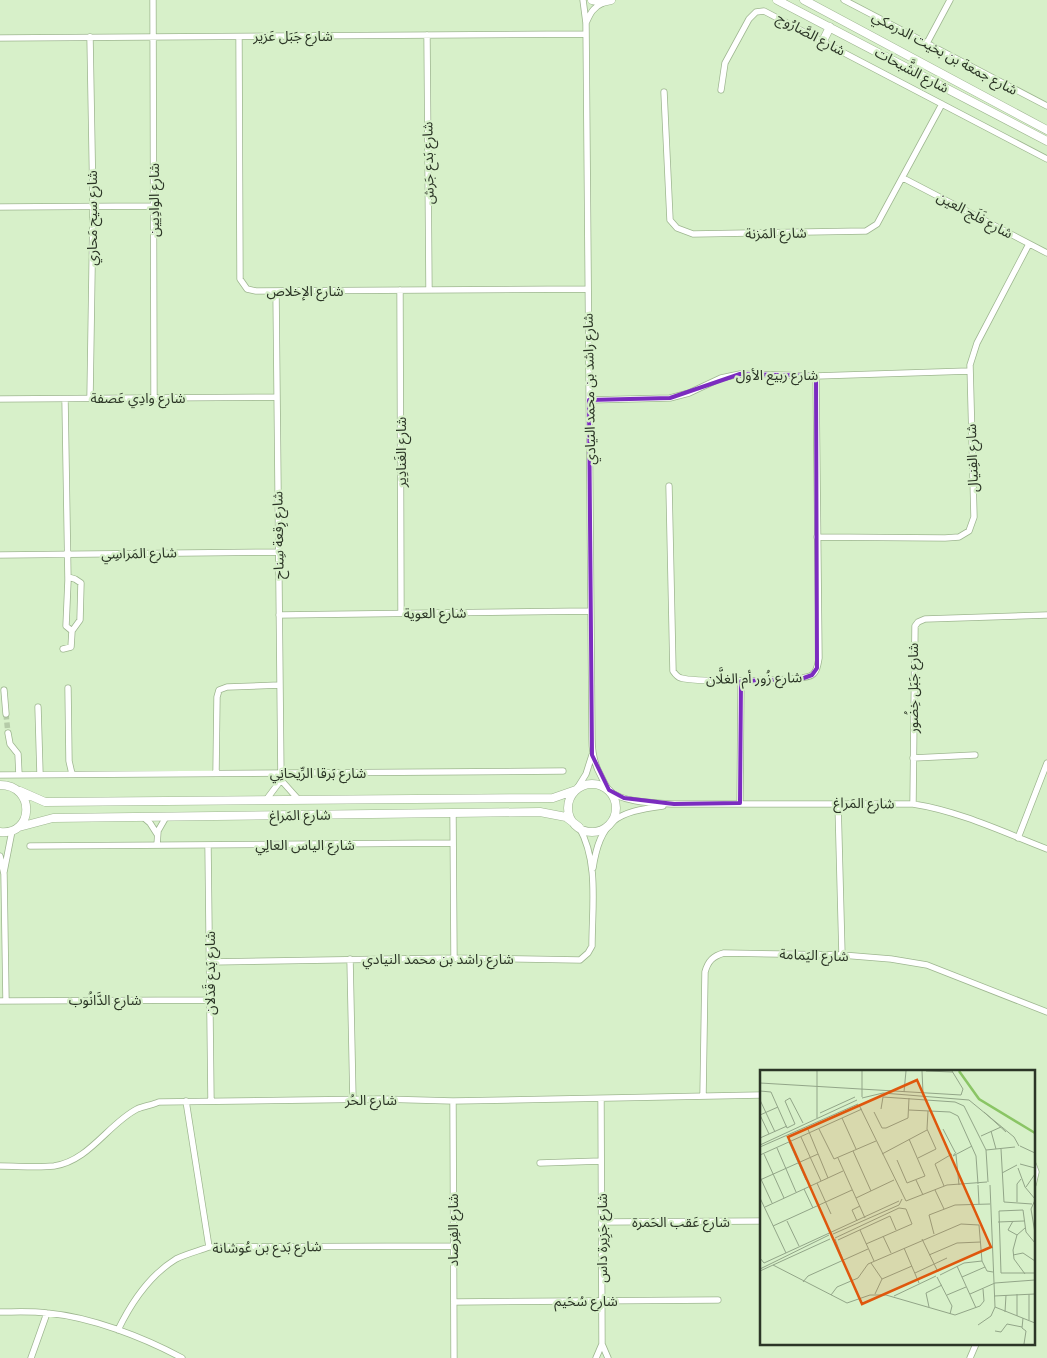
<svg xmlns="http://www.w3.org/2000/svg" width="1047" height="1358" font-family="'Public Sans','Noto Sans Arabic',sans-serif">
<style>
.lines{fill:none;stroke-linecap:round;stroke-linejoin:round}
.street-tunnel{stroke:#b5cba8;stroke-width:5.5;stroke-dasharray:5.5 3;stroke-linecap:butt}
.street-casing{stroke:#9eb690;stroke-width:7}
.secondary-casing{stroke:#9eb690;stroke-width:9}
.street{stroke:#fff;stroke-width:5.5}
.secondary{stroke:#fff;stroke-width:8}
.marked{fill:none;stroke:#7b2cbf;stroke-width:4;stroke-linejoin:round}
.labels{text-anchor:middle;stroke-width:4.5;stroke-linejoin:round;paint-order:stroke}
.street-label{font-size:14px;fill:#2b3526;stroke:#d7f0c9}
.inset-river{fill:none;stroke:#8ac565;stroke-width:2.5}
.inset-road{fill:none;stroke:#92a588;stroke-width:1}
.view{fill:#df570d;fill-opacity:0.15;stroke:#df570d;stroke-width:2.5}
.inset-edge{fill:none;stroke:#2b3526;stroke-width:2.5}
</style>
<rect width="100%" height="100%" fill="#d7f0c9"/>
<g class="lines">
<path class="street-tunnel" d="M 6,714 L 8,733"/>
<defs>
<path id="street" d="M 153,0 L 154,398
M 583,0 L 586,23 L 592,739 C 592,753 594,764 601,776 C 603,780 606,787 609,790 C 621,803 657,803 674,804 L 913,804 C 959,811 1003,832 1047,849
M 844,0 L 1047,106
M 586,23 C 590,14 593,7 603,3
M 427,35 L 429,290
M 239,37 L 240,279 L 247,289 L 256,291 L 588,289
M 0,38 L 586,34
M 927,43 L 950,0
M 721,90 L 725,63 L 749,19 L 756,12 L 764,11 L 1047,159
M 664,92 L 670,220 L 677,228 L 693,234 L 866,231 L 877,224 L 942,104
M 903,178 L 1047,253
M 0,207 L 154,206
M 400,290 L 401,613
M 90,398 L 93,206 L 90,37
M 0,399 L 276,397
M 589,400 L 670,398 L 689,393 L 721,378 L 740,374 L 816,376 L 969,371
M 669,486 L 673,671 C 675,674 677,677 681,678 C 695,682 801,682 812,675 C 817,672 818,664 819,658 L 816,376
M 817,537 L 945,538 L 959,537 L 969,531 L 974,517 L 970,365 L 977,343 L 1029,244
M 0,555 L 278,552
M 68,577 L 75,579 L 81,583 L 80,620 L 72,631
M 279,615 L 591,611
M 63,649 L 71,647 L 72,631 L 66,626 L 68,580 L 65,399
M 68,688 L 69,761 L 72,774
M 4,690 L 6,714
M 38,707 L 40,774
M 8,733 L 10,744 L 18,754 L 19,775
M 913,758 L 975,755
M 216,773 L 217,697 L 219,690 L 227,687 L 280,685
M 0,775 L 563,771
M 281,780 L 298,799
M 576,790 L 586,774 L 592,755
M 266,800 L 281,780 L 276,291
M 740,803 L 741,681
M 838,803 L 842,955
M 913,804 L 915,626 L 918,622 L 925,619 L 1047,615
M 453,813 L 454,958
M 143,817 L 150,823 L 157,834
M 1018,838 L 1047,763
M 157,845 L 158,831 L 166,817
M 208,845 L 211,1101
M 30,846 L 452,843
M 0,856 L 4,874 L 6,1001
M 593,868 C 600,820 617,812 663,806
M 4,872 L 12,831
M 350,959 L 353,1100
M 210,962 L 454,958 L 580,960 L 588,953 L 592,946 C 592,907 599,862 579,827
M 0,1001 L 210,1000
M 703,1096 L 705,972 C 708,961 713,956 724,953 L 842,955 L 891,959 L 927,965 L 1047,1012
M 601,1099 L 602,1344 L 608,1358
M 186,1101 L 209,1247
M 453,1101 L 454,1358
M 540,1163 L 601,1161
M 1033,1164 L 1036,1172 L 1033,1185
M 0,1166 C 18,1166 37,1168 54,1166 C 89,1161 108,1124 137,1109 C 144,1106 152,1105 159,1102 L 381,1099 L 453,1101 L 761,1095
M 602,1222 L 761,1221
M 454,1302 L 718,1300
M 0,1312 C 15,1312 31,1311 47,1313 C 91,1317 143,1337 182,1358
M 118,1330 C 131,1303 150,1275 176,1259 C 186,1254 198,1251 209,1247 L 453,1246
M 31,1358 L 47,1313
M 596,1358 L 602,1344
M 970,1358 L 976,1344"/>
<path id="secondary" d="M 592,0 L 602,2 L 611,0
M 777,0 L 1047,141
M 804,0 L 1047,130
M 823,41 L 830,27
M568 808a24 24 0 1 1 48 0a24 24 0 1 1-48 0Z
M 0,785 C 36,785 34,836 0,832
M 20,791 L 45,802 L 553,798 L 576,790
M 19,827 L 53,818 L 540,812 L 566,817 L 579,827"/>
</defs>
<use href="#street" class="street-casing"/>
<use href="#secondary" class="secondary-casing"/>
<use href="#street" class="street"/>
<use href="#secondary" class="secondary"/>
</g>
<path class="marked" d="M 740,374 L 816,376 L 817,668 L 812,675 L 801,679 L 741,681 L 740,803 L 674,804 L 624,798 L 609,790 L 592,755 L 589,400 L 670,398 Z"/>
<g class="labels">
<g class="street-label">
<text transform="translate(811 34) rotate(28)" y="5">شارع الصَّارُوج</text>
<text x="293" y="41">شارع جَبَل عَزير</text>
<text transform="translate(945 53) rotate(28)" y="5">شارع جمعة بن بخيت الدرمكي</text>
<text transform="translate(912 70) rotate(28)" y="5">شارع الشَّبحات</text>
<text transform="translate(428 163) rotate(-91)" y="5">شارع بَدع جَرش</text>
<text transform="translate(154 200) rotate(-90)" y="5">شارع الوادِيين</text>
<text transform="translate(975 215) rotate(28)" y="5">شارع فَلَج العين</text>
<text transform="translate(92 218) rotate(-90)" y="5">شارع سيح مَحاري</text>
<text transform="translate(776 233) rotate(-1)" y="5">شارع المَزنة</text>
<text x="305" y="296">شارع الإخلاص</text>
<text x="777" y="380">شارع ربيع الأول</text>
<text transform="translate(589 389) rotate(-91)" y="5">شارع راشد بن محمد النيادي</text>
<text x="138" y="403">شارع وادِي عَصفة</text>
<text transform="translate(401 452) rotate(-90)" y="5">شارع الغَنادِير</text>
<text transform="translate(972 458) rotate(-92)" y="5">شارع الفِنيال</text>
<text transform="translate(278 535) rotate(-91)" y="5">شارع رِقعة سِناح</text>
<text transform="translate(139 553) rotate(-1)" y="5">شارع المَراسِي</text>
<text transform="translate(435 613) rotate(-1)" y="5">شارع العوية</text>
<text transform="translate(754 678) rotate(-1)" y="5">شارع زُور أم الغلَّان</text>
<text transform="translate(913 688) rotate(-90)" y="5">شارع جَبَل خِضُور</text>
<text x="318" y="778">شارع بَرقا الرِّيحانِي</text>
<text transform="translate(864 803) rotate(1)" y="5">شارع المَراغ</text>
<text transform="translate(300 815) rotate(-1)" y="5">شارع المَراغ</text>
<text x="305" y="850">شارع الياس العالِي</text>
<text transform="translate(814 955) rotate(2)" y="5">شارع اليَمامة</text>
<text x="438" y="964">شارع راشد بن محمد النيادي</text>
<text transform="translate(210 973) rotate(-90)" y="5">شارع بَدع قَذلان</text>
<text x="105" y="1005">شارع الدَّانُوب</text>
<text x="371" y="1105">شارع الحُر</text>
<text x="681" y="1227">شارع عَقب الحَمرة</text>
<text transform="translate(453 1230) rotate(-90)" y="5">شارع الفِرصاد</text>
<text transform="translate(602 1238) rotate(-90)" y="5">شارع جَزِيرة داس</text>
<text transform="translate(267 1247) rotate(-1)" y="5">شارع بَدع بن عُوشانة</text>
<text x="586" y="1306">شارع سُحَيم</text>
</g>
</g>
<g transform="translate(760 1070)">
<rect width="275" height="275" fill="#d7f0c9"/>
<path class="inset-river" d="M 199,1 L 219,29 L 275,63"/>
<path class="inset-road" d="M 57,1 L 57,48M 162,1 L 163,23M 166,1 L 193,2M 0,13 L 201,25 L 203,19 L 192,1M 0,21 L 11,22 L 27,58M 144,22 L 146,1M 102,27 L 102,1M 102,28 L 123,23 L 209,30 L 254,67 L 259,76M 0,30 L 15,62M 99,35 L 146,131 L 187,115 L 227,112M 121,39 L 123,27 L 195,32 L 204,36 L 226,80 L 228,112M 149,40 L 190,42 L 198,46 L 216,86 L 218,114M 114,42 L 122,58 L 126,58 L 148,48 L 149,28M 224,42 L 246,62M 60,43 L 95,27M 82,48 L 96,79M 47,57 L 68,108M 27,58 L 35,54 L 25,31 L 30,28 L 43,53M 59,59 L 74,89 L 116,71M 183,59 L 195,82M 231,61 L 236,79M 9,64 L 0,45 L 18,37M 221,66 L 241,57M 41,67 L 61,111M 0,68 L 27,56M 29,72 L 46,110M 0,75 L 97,30M 260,76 L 275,83M 0,77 L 98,34M 17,78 L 36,122M 241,79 L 244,132 L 272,134M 226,80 L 255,77M 93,81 L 111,121M 196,82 L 193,86 L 212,76M 4,84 L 24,128M 122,84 L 167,60M 0,85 L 102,39M 196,85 L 199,115M 78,88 L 105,148M 158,88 L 176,79 L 167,59 L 168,41M 137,90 L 147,113 L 165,106 L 149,69M 260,94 L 275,98M 258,98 L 265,117 L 275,129M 242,103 L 257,95M 0,107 L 12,133M 0,110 L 58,84M 156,110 L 163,125M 57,113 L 71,144M 218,115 L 219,134M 230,115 L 235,237 L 275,253M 184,116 L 175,94 L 192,84M 266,117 L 275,104M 44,119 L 53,138M 175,120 L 184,139M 0,128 L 26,183M 96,128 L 134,110M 275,130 L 271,139 L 275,163M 257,132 L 257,114 L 261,109M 5,137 L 83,101M 130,146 L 136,160M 27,151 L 39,176M 97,151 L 92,140 L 100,136M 253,151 L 248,160 L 257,165M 238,152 L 264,151M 13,156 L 92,120M 100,160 L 114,191M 73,164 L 139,135 L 142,129M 174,164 L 169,145 L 195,135 L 230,134M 123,166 L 131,183M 75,168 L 139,138 L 146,139 L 152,154 L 106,174M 75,169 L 83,190M 162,169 L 178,202M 78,170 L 130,146M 275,173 L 266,162 L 263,140 L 239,141 L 241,203 L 275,203M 144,178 L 159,213M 169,185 L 197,173 L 221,172M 253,185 L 263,183 L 275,191M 0,188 L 4,193 L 139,131M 111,193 L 122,209M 13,195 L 87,233 L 110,225 L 126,225 L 195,245 L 220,236 L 224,231 L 223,219M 197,196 L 216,238M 0,199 L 69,165M 0,201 L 70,169M 155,203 L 187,188M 265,204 L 254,189 L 253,180 L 257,165 L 265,158M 180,205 L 204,193 L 222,191M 177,207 L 192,236 L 190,244M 202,207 L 225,197M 43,212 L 48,206 L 108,179M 115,224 L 122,209 L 152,196M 210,224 L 235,213 L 275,210M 71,225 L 77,217 L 98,208 L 108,194 L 201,154 L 219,155 L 222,191 L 227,201 L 233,202M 187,225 L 206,217M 134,226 L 176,206M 234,226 L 275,224M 169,237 L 166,223 L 182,215M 245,242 L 246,225M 257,246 L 257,224M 263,248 L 262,258 L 266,261 L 264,274M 269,250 L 269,224M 218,255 L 231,246 L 235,237M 235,261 L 241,262 L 247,254 L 262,257"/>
<path class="view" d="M 157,10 L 231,177 L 102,234 L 28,67 Z"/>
<rect width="275" height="275" class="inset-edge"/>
</g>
</svg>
